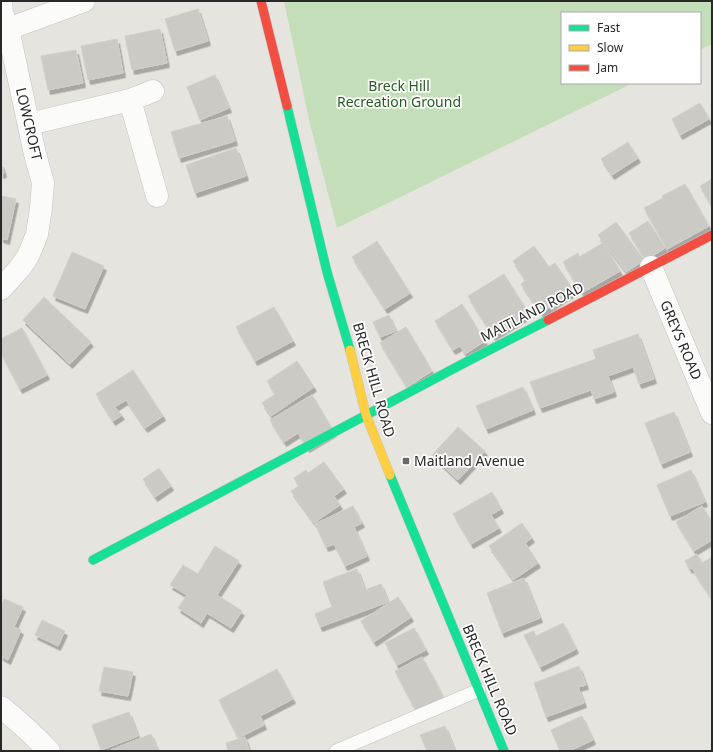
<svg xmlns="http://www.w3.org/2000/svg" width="713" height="752" font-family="'Noto Sans',sans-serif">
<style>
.green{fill:#c4deba}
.building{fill:#cbcac5;stroke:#d1cfca;filter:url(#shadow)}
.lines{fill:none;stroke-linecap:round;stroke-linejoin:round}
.lane-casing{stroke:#c4c3c3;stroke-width:14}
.street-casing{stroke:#c4c3c3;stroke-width:23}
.fast-casing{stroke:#c4c3c3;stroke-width:10}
.slow-casing{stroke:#c4c3c3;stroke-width:10}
.jam-casing{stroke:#c4c3c3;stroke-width:10}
.lane{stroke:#fbfbfa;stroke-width:13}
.street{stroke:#fbfbfa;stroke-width:22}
.fast{stroke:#16e098;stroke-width:9}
.slow{stroke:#ffcf43;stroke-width:9}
.jam{stroke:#f24e42;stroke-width:9}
.poi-dot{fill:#6a6a68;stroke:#fff;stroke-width:1.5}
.labels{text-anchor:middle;stroke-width:3.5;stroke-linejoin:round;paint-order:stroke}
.park-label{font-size:14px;fill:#245c21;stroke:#fff}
.street-label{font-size:14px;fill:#282828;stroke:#fff}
.poi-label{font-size:14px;fill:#282828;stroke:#fff;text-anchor:start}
</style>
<defs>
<filter id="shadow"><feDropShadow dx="2.5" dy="4.5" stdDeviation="0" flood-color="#0004"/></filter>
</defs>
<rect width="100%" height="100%" fill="#e6e4de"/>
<path class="green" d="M 284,1 L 712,1 L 712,44 L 700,50 L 700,13 L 562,13 L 562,83 L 633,83 L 337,228 L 310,124 Z"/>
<path class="building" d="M 198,9 L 208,41 L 175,51 L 165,19 Z
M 160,29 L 167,63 L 132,70 L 125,36 Z
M 117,39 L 123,73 L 88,80 L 81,46 Z
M 76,50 L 83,83 L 48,90 L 41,56 Z
M 215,75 L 229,108 L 200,120 L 187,87 Z
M 700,103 L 709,119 L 680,135 L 672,119 Z
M 227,116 L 235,141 L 179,158 L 171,132 Z
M 628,142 L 638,158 L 612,175 L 601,159 Z
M 236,148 L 246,176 L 195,193 L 186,165 Z
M 1,163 L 4,173 L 1,174 Z
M 712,179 L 712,207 L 700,186 Z
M 685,184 L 709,226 L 667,249 L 644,208 L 663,198 L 662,196 Z
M 1,196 L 16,199 L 7,240 L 1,238 Z
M 648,221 L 665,248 L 646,260 L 629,233 Z
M 616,222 L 644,260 L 626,272 L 598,235 Z
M 377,241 L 410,293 L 385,309 L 352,257 Z
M 603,243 L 620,271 L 582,293 L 563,262 L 578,253 L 579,257 Z
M 534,246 L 549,267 L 555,263 L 574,291 L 541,313 L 521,284 L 526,280 L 513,261 Z
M 72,252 L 104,266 L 85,309 L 53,296 Z
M 504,274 L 529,314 L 493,336 L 468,296 Z
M 44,297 L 91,342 L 70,364 L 23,320 Z
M 462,304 L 485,341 L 465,354 L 460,346 L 453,350 L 435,321 Z
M 274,307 L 293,341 L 255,361 L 236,327 Z
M 389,315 L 396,331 L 380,337 L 373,322 Z
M 406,327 L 432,371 L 407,387 L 380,343 Z
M 22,328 L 47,375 L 20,389 L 1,353 L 1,339 Z
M 638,334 L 654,379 L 639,384 L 633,367 L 608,376 L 614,392 L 594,399 L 591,390 L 540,408 L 530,382 L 596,359 L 593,350 Z
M 297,361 L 314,387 L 271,416 L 262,403 L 275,394 L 267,381 Z
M 133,370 L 163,416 L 145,428 L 126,400 L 115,407 L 122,415 L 113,421 L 96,394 Z
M 523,387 L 533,410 L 486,429 L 476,406 Z
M 312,395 L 334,432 L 307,448 L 298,433 L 284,442 L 270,420 Z
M 674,412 L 690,452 L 661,464 L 645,423 Z
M 458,427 L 485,451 L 458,480 L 432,455 Z
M 324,462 L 344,489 L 334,496 L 340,505 L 314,523 L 291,491 L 299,486 L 294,478 L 306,470 L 308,473 Z
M 159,468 L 171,486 L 155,497 L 143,479 Z
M 691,470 L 705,502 L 670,516 L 657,485 Z
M 492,492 L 501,509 L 491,515 L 499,528 L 471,544 L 453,514 Z
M 353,506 L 362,523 L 354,527 L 367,556 L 345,566 L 334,544 L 326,547 L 315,524 Z
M 702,506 L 712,522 L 712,540 L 694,551 L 676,522 Z
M 522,523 L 532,538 L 525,543 L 538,563 L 513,580 L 489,546 Z
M 215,546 L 239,561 L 217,595 L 242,611 L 231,628 L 207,613 L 201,623 L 178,608 L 187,595 L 170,585 L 183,565 L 198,574 Z
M 697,554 L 702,563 L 712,557 L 712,598 L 711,598 L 692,568 L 690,569 L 685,561 Z
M 357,569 L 365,590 L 381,584 L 388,602 L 320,627 L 315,614 L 332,607 L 323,582 Z
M 524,578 L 540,618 L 502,633 L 487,593 Z
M 398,597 L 411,617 L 374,642 L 361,621 Z
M 4,599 L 23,607 L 14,627 L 21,630 L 8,660 L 1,656 L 1,607 Z
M 42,620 L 65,631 L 58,646 L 35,635 Z
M 563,623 L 576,649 L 540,667 L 524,635 L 534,631 L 536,636 Z
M 414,628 L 426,650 L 397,665 L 385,643 Z
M 422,657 L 444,698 L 417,713 L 395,671 Z
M 579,666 L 586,685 L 578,687 L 584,703 L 546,717 L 534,683 Z
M 104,667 L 133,672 L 128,696 L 99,691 Z
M 277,669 L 293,699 L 260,716 L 264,725 L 238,738 L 219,700 Z
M 129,712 L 138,736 L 101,750 L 92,725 Z
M 582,716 L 593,740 L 569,751 L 560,751 L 551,730 Z
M 445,726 L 455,751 L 427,751 L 420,735 Z
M 151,734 L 158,751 L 112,751 L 111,750 Z
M 245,737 L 249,751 L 228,751 L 226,743 Z"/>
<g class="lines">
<defs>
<path id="lane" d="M 336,751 L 479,690"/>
<path id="street" d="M 1,1 L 2,13 L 8,29
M 130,100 L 157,196
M 29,124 L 130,100 L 153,91
M 651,267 L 712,413
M 1,289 L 19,269 L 27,258 L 32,247 L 37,234 L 41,208 L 43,183 L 35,154 L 8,29 L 84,1
M 1,707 C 18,721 34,735 49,751"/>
<path id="fast" d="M 287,106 L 327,272 L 350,350
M 390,475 L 504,751
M 93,560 L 468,361 L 548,320"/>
<path id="slow" d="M 350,350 L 366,415 L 390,475"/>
<path id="jam" d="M 261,1 L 287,106
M 548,320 L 712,235"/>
</defs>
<use href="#lane" class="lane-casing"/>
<use href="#street" class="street-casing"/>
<use href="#fast" class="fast-casing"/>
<use href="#slow" class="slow-casing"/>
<use href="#jam" class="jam-casing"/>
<use href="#lane" class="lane"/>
<use href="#street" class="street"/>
<use href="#fast" class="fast"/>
<use href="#slow" class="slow"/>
<use href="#jam" class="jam"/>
</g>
<rect class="poi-dot" x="402" y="457" width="8" height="8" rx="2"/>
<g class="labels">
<g class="park-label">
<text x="399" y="91">Breck Hill<tspan x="399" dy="16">Recreation Ground</tspan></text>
</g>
<g class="street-label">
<text transform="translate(29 124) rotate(77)" y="5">LOWCROFT</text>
<text transform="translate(532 312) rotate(-27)" y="5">MAITLAND ROAD</text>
<text transform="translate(681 340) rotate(67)" y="5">GREYS ROAD</text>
<text transform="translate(374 380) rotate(74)" y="5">BRECK HILL ROAD</text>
<text transform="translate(490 680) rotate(67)" y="5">BRECK HILL ROAD</text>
</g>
<g class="poi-label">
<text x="414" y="466">Maitland Avenue</text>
</g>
</g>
<rect width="713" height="752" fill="none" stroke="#282828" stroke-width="4"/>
<rect x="561" y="12" width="140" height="72" fill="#ffffff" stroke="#a9a9a9"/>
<rect x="569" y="25" width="20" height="6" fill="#16e098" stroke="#a9a9a9"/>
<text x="597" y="32" font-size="12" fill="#282828">Fast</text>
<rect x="569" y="45" width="20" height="6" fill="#ffcf43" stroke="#a9a9a9"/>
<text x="597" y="52" font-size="12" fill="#282828">Slow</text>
<rect x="569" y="65" width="20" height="6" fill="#f24e42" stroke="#a9a9a9"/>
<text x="597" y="72" font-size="12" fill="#282828">Jam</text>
</svg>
